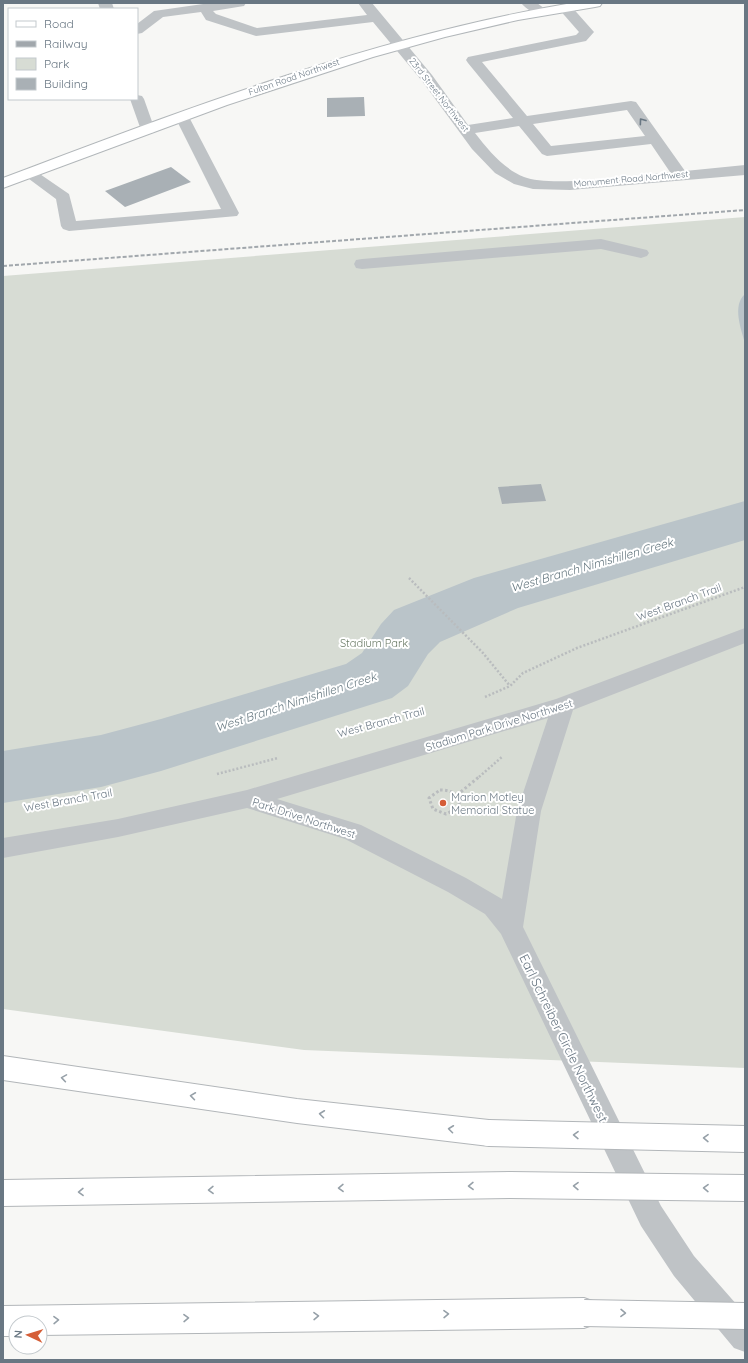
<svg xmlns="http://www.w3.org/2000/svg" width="748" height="1363" font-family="Quicksand,sans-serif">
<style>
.green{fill:#d7dcd4}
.water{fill:#bac4c9}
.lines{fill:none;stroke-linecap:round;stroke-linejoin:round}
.river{fill:#bac4c9;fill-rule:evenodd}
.building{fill:#a9b0b5}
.major-casing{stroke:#b2b7ba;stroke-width:2}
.highway-casing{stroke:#b2b6b9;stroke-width:2}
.path-far1{stroke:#b9bcbe;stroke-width:2.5;stroke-dasharray:2 2;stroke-linecap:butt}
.path{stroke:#b9bcbe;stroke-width:3;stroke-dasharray:2.5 2.5;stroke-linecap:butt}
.minor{fill:#bfc3c6;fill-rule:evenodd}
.major{fill:#fff;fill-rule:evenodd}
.highway{fill:#fff;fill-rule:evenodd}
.rail{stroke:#a1a7ac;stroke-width:2;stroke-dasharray:4 2;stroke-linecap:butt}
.highway-bridge-casing{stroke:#b2b6b9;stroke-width:28;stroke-linecap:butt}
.highway-bridge{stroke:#fff;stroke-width:26}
.oneway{stroke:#697783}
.oneway2{stroke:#96a0a8}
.poi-dot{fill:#d55e37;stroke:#fff;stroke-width:1.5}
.labels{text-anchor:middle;stroke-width:4;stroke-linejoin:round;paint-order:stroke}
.far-street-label{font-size:9px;fill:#697783;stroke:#fff}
.street-label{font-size:11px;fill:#697783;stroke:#fff}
.park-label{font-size:11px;fill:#6b7b67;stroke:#fff}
.poi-label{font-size:11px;fill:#697783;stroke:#fff;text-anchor:start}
.water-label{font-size:12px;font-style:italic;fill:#65777f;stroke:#fff}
.near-street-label{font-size:13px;fill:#697783;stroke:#fff}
</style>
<rect width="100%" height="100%" fill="#f7f7f5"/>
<path class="green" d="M 745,217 L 745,1068 L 304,1050 L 3,1009 L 3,276 Z"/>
<path class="water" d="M 745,294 L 745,343 C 741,329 732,305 745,294 Z"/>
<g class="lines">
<path class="river" d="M 745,501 L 745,540 L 518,608 L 440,642 L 428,654 L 408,686 L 392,698 L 161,771 L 101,787 L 3,803 L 3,751 L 101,735 L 161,719 L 346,664 L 362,653 L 381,624 L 394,610 L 474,578 Z"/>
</g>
<path class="building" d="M 364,97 L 365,116 L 327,117 L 327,98 Z
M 171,167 L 191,182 L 125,207 L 105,191 Z
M 541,484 L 546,501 L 502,504 L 498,487 Z"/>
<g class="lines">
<defs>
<path id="major" d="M 572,3 L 602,3 L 600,6 L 595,7 L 518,20 L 445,37 L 373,57 L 227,105 L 3,188 L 3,178 C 189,108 375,36 572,3 Z"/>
<path id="highway" d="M 3,1056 L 297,1099 L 489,1120 L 499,1124 L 503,1133 L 499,1142 L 489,1146 L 297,1123 L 3,1080 Z
M 510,1172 L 520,1176 L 524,1185 L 520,1194 L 510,1198 L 3,1206 L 3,1180 Z
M 584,1298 L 595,1302 L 599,1313 L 595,1324 L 584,1328 L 40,1335 L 40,1323 L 16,1323 L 16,1336 L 3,1336 L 3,1306 Z"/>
</defs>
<use href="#major" class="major-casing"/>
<use href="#highway" class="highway-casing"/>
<path class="path-far1" d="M 409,578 L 483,653 L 510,686
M 485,697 L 510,686 L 523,673 L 577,648 L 745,587
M 217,774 L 278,758
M 479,777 L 503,756"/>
<path class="path" d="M 440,790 C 449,790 455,792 460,800 L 458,808 L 446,814 L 433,809 L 429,798 Z
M 457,795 L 480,776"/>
<path class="minor" d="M 98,3 L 112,3 L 114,9 L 100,9 Z
M 210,3 L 246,3 L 244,6 L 213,11 L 216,14 L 257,28 L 367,15 L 358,3 L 372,3 L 432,75 L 468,125 L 513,118 L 468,63 L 466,60 L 468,57 L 576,35 L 579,32 L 558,8 L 560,5 L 570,5 L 594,32 L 586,41 L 482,62 L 527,116 L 631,101 L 636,102 L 685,171 L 745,165 L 745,175 L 570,190 L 533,189 L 514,184 L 495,173 L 472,149 L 422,81 L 373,22 L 256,36 L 206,20 L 201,12 L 163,17 L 142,33 L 137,34 L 137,24 L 154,11 ZM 627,110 L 645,136 L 551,146 L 533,124 ZM 519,126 L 542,154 L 547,156 L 651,144 L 670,172 C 638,175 551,188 524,177 C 504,169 488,150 475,133 Z
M 521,3 L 537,3 L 549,12 L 547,15 C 538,17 527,10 521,3 Z
M 137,95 L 142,96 L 144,99 L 155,130 L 153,133 L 143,133 L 141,130 L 130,99 L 137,99 Z
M 182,113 L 187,114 L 189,117 L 239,213 L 237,216 L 69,231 L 63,229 L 61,226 L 56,199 L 21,173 L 24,170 L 34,170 L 69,194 L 76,221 L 221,209 L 175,117 L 177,114 Z
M 601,239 L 647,250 L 649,253 L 647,256 L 641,258 L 601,249 L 362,269 L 356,268 L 354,264 L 356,260 L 362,259 Z
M 745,628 L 745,643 L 573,710 L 541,811 L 523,927 L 661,1206 L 694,1256 L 745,1314 L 745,1352 L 734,1348 L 674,1276 L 641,1226 L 501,934 L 485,914 L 448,892 L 345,839 L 247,808 L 118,837 L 3,858 L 3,838 L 118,819 L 247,790 L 556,699 ZM 548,718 L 517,811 L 502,899 L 466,878 L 361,825 L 277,799 Z"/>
<use href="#major" class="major"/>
<use href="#highway" class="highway"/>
<path class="rail" d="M 3,266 L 745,210"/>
<defs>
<path id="highway-bridge" d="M 489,1133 L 745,1139
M 510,1185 L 745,1188
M 584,1313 L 745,1316"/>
</defs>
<use href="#highway-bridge" class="highway-bridge-casing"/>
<use href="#highway-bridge" class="highway-bridge"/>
</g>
<defs><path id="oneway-chevron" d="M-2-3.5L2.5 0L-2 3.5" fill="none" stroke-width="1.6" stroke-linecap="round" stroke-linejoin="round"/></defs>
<use class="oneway" href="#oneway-chevron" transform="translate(642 121) rotate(-126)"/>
<g class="oneway2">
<use href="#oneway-chevron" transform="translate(64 1078) rotate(-171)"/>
<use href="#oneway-chevron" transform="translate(193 1096) rotate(-172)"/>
<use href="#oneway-chevron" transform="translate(322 1114) rotate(-173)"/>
<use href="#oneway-chevron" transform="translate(451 1129) rotate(-173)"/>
<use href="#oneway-chevron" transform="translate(576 1135) rotate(-179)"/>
<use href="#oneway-chevron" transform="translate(706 1138) rotate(-179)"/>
<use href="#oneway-chevron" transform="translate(471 1186) rotate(179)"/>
<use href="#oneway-chevron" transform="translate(576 1186) rotate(-179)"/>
<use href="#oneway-chevron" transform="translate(341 1188) rotate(179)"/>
<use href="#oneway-chevron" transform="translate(706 1188) rotate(-179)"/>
<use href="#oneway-chevron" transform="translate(211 1190) rotate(179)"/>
<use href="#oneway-chevron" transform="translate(81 1192) rotate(179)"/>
<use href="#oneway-chevron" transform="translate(623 1313) rotate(1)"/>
<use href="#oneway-chevron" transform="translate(446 1314) rotate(-1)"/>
<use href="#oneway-chevron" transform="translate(316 1316) rotate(-1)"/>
<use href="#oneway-chevron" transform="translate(186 1318) rotate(-1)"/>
<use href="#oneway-chevron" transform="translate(56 1320) rotate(-1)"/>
</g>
<circle class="poi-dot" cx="443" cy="803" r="4"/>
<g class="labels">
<g class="far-street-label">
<text transform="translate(294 77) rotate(-19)" y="3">Fulton Road Northwest</text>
<text transform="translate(439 95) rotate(52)" y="3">23rd Street Northwest</text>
<text transform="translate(631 179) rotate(-5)" y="3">Monument Road Northwest</text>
</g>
<g class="street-label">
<text transform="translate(679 602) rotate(-20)" y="4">West Branch Trail</text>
<text transform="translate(381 722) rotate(-15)" y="4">West Branch Trail</text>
<text transform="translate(499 725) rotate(-17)" y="4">Stadium Park Drive Northwest</text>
<text transform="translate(68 800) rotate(-10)" y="4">West Branch Trail</text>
<text transform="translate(304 818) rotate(18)" y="4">Park Drive Northwest</text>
</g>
<g class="park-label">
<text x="374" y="647">Stadium Park</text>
</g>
<g class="poi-label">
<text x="451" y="801">Marion Motley<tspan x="451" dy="13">Memorial Statue</tspan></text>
</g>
<g class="water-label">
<text transform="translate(592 565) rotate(-16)" y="4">West Branch Nimishillen Creek</text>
<text transform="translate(296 702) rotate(-18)" y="4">West Branch Nimishillen Creek</text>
</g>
<g class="near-street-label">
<text transform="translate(564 1038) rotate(64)" y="5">Earl Schreiber Circle Northwest</text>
</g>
</g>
<rect width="748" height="1363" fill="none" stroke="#697783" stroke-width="8"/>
<rect x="8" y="8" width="130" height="92" fill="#ffffff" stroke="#c3c9cd"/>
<rect x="16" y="21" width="20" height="6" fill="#ffffff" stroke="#c3c9cd"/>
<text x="44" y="28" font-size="12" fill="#697783">Road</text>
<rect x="16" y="41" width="20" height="6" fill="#a1a7ac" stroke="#c3c9cd"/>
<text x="44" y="48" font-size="12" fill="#697783">Railway</text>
<rect x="16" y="58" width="20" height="12" fill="#d7dcd4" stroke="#c3c9cd"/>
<text x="44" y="68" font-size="12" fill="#697783">Park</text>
<rect x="16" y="78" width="20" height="12" fill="#a9b0b5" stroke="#c3c9cd"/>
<text x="44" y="88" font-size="12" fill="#697783">Building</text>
<g transform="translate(28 1335) rotate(274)"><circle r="19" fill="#ffffff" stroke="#c3c9cd"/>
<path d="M0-3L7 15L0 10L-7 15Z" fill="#d55e37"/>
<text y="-6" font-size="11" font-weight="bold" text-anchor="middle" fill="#697783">N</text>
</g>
</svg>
